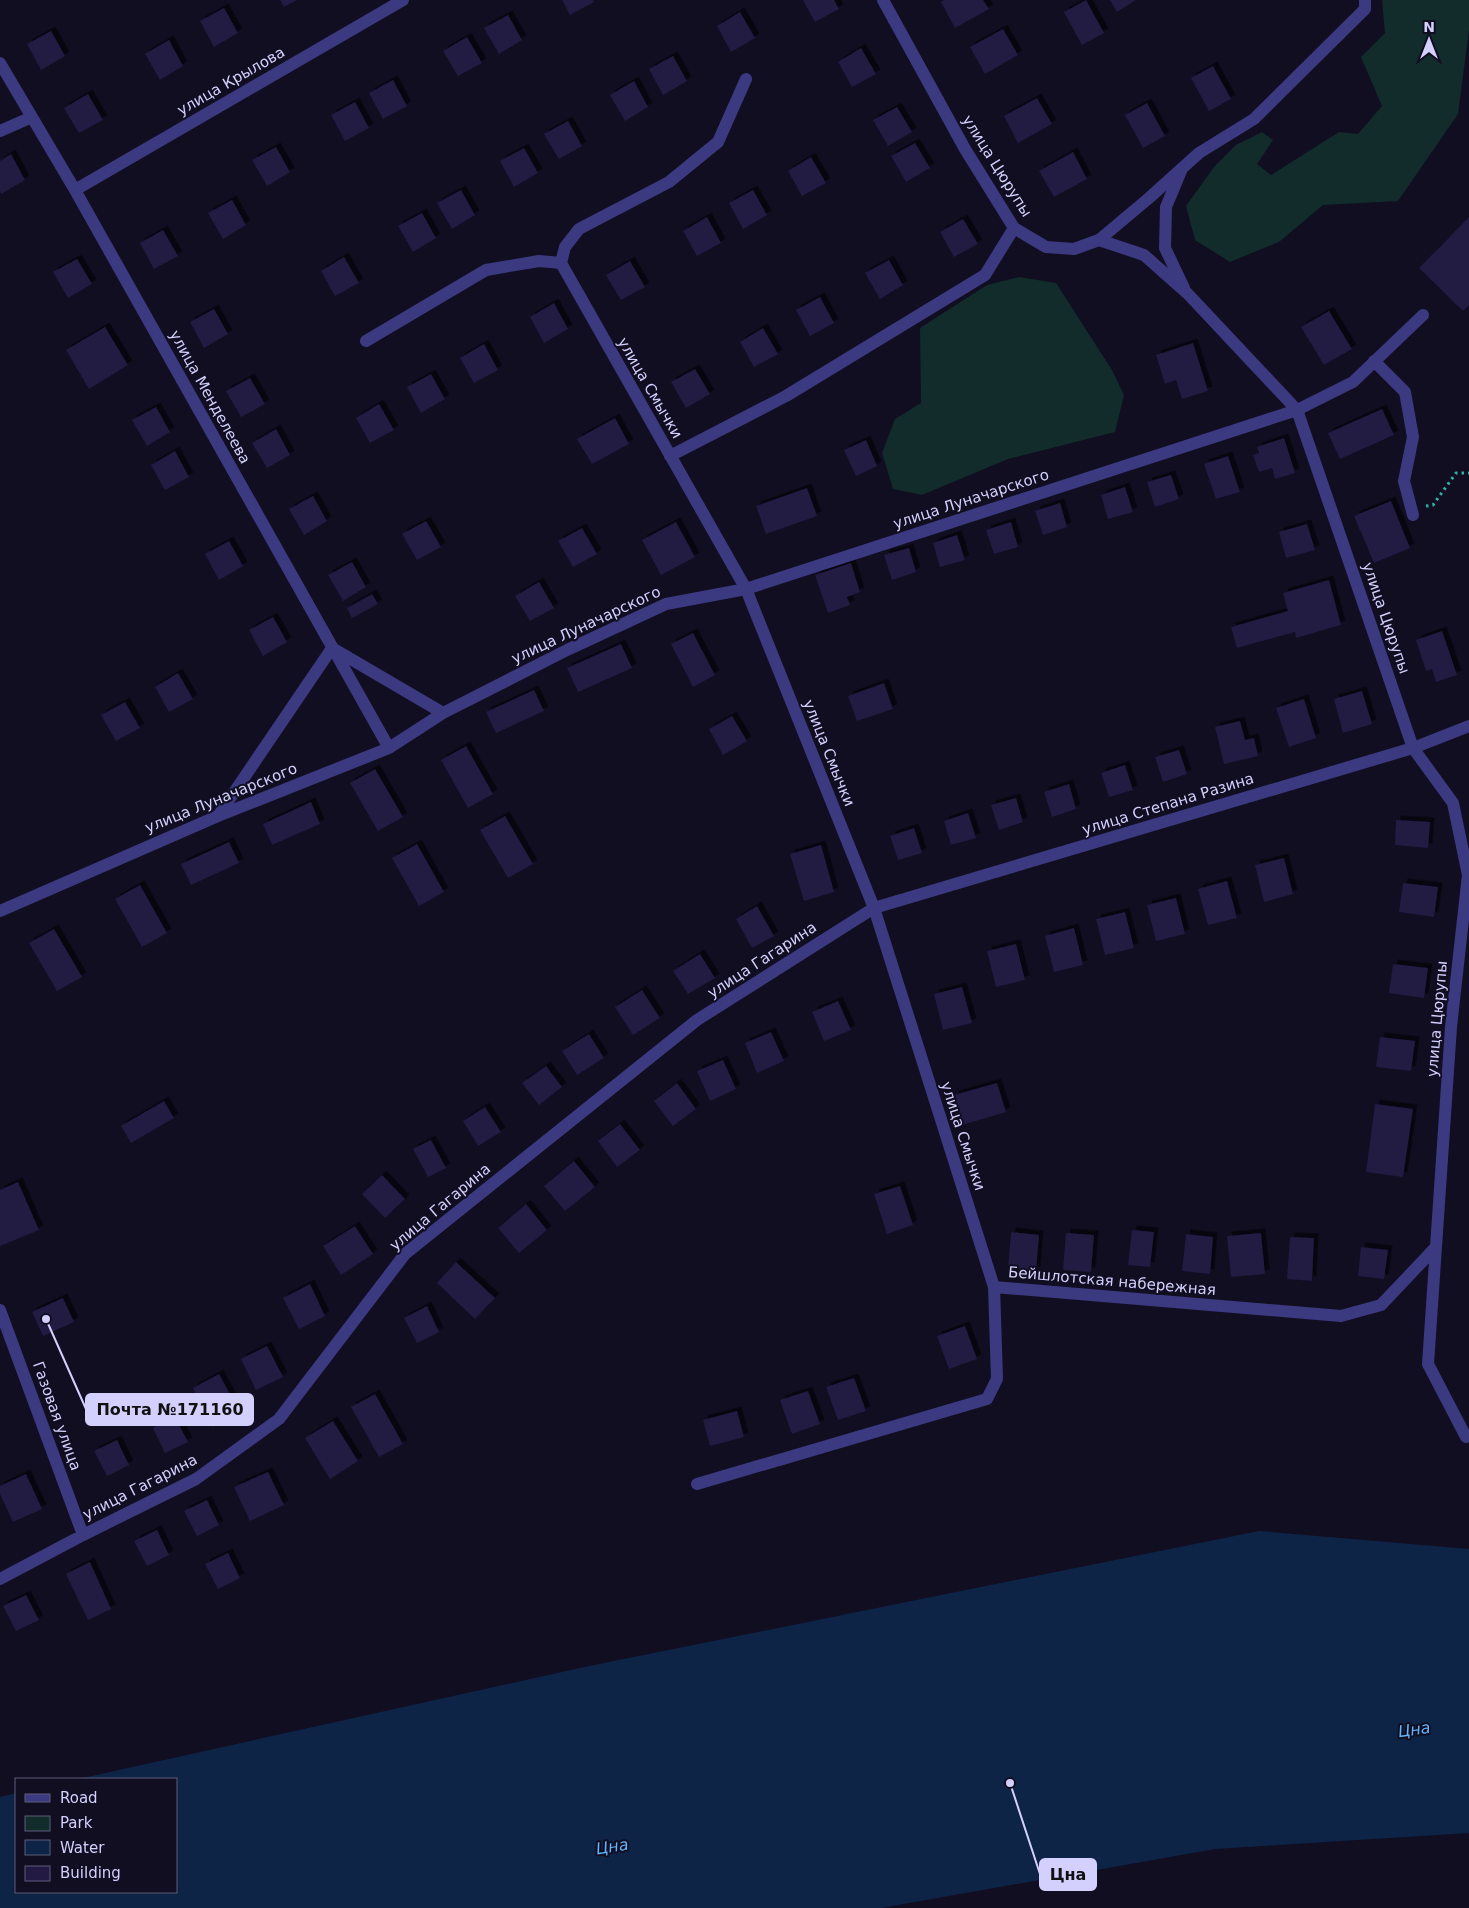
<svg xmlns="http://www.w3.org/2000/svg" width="1469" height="1908" font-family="'DejaVu Sans',sans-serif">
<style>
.green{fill:#112c2a}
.water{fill:#0d2446}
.building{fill:#221a42;filter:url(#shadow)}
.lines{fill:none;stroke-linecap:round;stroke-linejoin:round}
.path{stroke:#31b1a8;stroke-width:3;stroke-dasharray:2.5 4;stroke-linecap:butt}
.minor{stroke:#3b3a80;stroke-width:12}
.labels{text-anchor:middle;stroke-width:4;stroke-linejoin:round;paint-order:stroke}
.street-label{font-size:15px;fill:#d4d0fe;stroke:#110e22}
.water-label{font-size:16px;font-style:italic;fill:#60b6fc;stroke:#110e22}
.leader{fill:none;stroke:#d4d0fe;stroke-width:2}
.callout-dot{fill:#d4d0fe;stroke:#110e22;stroke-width:2}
.callout{fill:#d4d0fe;stroke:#d4d0fe;stroke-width:2}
.callout-label{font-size:16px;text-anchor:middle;font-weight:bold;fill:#111}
</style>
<defs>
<filter id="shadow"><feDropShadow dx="4.5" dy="-4.5" stdDeviation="0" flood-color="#0009"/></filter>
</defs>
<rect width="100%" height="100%" fill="#110e22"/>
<path class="green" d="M 1382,0 L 1469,0 L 1469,30 L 1458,114 L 1398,201 L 1323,205 L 1279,242 L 1230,262 L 1195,240 L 1186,206 L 1214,167 L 1236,145 L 1262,132 L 1273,140 L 1257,164 L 1271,175 L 1339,132 L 1358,134 L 1382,106 L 1361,57 L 1385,33 Z
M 1019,277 L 1056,283 L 1112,370 L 1124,395 L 1115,432 L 1008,459 L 922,495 L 893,489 L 882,453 L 895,419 L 921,403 L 920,328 L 987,285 Z"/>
<path class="water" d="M 1259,1531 L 1469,1549 L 1469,1833 L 1215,1849 L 881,1908 L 0,1908 L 0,1797 L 16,1793 L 16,1892 L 176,1892 L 176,1779 L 78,1779 L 589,1666 Z"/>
<path class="building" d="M 280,0 L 297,0 L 284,7 Z
M 562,0 L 593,0 L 594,2 L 570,15 Z
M 803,0 L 834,0 L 839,9 L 815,22 Z
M 944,0 L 983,0 L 989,9 L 955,28 L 941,2 Z
M 1086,0 L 1104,33 L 1082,45 L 1064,12 Z
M 1110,0 L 1136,0 L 1117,12 Z
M 224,8 L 238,33 L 214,47 L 200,21 Z
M 740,12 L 755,38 L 731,52 L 717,26 Z
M 508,15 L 522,40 L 499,54 L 484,28 Z
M 1003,29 L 1018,55 L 985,74 L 970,47 Z
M 51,31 L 65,56 L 41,70 L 27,44 Z
M 467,37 L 482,63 L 458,76 L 443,51 Z
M 169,40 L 183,66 L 160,80 L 145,54 Z
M 861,48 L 876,74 L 852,87 L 838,62 Z
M 673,56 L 687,81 L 663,95 L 649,69 Z
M 1213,66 L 1231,99 L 1209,111 L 1191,78 Z
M 393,80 L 407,106 L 383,119 L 369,93 Z
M 634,81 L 648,107 L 625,121 L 610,95 Z
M 88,94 L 103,120 L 79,133 L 64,108 Z
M 1037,98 L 1052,124 L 1018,143 L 1004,116 Z
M 355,102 L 369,128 L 345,141 L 331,115 Z
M 1147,103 L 1165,136 L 1143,148 L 1125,115 Z
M 897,107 L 912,132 L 888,146 L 873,120 Z
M 568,121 L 582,146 L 559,159 L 544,134 Z
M 915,143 L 930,168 L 906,182 L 891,156 Z
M 276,147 L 290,172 L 267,186 L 252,160 Z
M 524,148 L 538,173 L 514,187 L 500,161 Z
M 1073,152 L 1087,179 L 1054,197 L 1039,171 Z
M 11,154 L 25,180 L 1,194 L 0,191 L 0,161 Z
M 811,157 L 826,183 L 802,196 L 788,171 Z
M 461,190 L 475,215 L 452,229 L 437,203 Z
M 753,190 L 767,215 L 743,229 L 729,203 Z
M 232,200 L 246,225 L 223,239 L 208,213 Z
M 422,213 L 436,238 L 413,252 L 398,226 Z
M 707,217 L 721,243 L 697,256 L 683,231 Z
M 1469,217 L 1469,305 L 1463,311 L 1419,268 Z
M 963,219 L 978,244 L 954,257 L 940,232 Z
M 163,230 L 178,256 L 154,269 L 140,243 Z
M 344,257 L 359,283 L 335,296 L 321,271 Z
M 77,259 L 92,284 L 68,298 L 53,272 Z
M 889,260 L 903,285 L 880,299 L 865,273 Z
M 630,261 L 645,287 L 621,300 L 606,275 Z
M 820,297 L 834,323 L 810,336 L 796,310 Z
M 554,303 L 568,329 L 544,343 L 530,317 Z
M 214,309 L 228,334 L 204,348 L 190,322 Z
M 1329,311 L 1352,349 L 1324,365 L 1301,327 Z
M 105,327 L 128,365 L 89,389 L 66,350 Z
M 763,328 L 778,354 L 754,367 L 740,342 Z
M 1193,343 L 1208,391 L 1182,399 L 1176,380 L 1165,384 L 1156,355 Z
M 484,344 L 498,370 L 474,383 L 460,358 Z
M 695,369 L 710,394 L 686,408 L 671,382 Z
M 431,374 L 445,399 L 421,413 L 407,387 Z
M 250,378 L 265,404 L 241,417 L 226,391 Z
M 379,404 L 394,430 L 370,443 L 356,418 Z
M 156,407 L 170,432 L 147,446 L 132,420 Z
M 1382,409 L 1394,435 L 1340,459 L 1328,433 Z
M 615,418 L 629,444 L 592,464 L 577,439 Z
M 276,429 L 290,455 L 267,468 L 252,443 Z
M 1284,438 L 1295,473 L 1275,479 L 1272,468 L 1259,472 L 1253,455 L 1259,453 L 1257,447 Z
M 866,440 L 877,466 L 856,476 L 844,450 Z
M 175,451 L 189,477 L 165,490 L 151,465 Z
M 1228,456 L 1240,492 L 1216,499 L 1204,464 Z
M 1171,475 L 1179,499 L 1155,507 L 1147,482 Z
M 1125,487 L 1133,512 L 1108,519 L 1101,495 Z
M 807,488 L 817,516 L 766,534 L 756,506 Z
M 313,496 L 327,521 L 304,535 L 289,509 Z
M 1391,501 L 1410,548 L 1374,563 L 1354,516 Z
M 1060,503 L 1067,527 L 1043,535 L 1035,511 Z
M 426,521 L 441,547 L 417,560 L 402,534 Z
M 676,522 L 695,557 L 661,575 L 642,540 Z
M 1011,522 L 1018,547 L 994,554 L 986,530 Z
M 1307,524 L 1315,550 L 1286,558 L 1279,532 Z
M 582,528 L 597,554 L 573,567 L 558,541 Z
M 957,535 L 965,560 L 940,567 L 933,543 Z
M 229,541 L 243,566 L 219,580 L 205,554 Z
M 909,548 L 916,572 L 892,580 L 884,555 Z
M 352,562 L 366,587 L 343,601 L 328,575 Z
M 851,563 L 860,592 L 847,597 L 850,605 L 828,613 L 815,575 Z
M 1329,580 L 1341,625 L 1296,638 L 1295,632 L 1237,648 L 1231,627 L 1288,611 L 1283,593 Z
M 539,582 L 554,608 L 530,621 L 515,596 Z
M 372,594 L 378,604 L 352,618 L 347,608 Z
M 273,617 L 287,642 L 263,656 L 249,630 Z
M 1442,631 L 1457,675 L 1436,682 L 1432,669 L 1426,671 L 1416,640 Z
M 693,633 L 715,675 L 693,687 L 671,644 Z
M 621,644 L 632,668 L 578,692 L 567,668 Z
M 178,673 L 193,699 L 169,712 L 155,687 Z
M 884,683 L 893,709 L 857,721 L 848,696 Z
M 534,690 L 544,711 L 496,733 L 486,712 Z
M 1362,691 L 1372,724 L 1343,733 L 1334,699 Z
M 1304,699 L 1316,738 L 1289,747 L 1276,708 Z
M 125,702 L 140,728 L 116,741 L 101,715 Z
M 732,716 L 747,741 L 723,755 L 709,729 Z
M 1240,721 L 1245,740 L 1254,738 L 1258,756 L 1224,764 L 1215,727 Z
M 466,746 L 493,794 L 468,808 L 441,760 Z
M 1179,750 L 1187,774 L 1163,782 L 1155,757 Z
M 1125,765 L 1133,790 L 1109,797 L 1101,773 Z
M 375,769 L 403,817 L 378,831 L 350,783 Z
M 1069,784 L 1076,809 L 1052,817 L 1044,792 Z
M 1016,798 L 1023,822 L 999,830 L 991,805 Z
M 311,802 L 320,824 L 272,845 L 263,824 Z
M 968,813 L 976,838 L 951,845 L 944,821 Z
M 505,816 L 533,864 L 508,878 L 480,830 Z
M 1396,820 L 1430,822 L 1428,848 L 1395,845 Z
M 914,828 L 922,853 L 898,860 L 890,836 Z
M 229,842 L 239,863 L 191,885 L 181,864 Z
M 417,844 L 444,892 L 419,906 L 392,858 Z
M 821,845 L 834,892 L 804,901 L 790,854 Z
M 1284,858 L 1293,894 L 1264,902 L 1255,865 Z
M 1227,881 L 1237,918 L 1208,925 L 1198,889 Z
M 1403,883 L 1438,887 L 1434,917 L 1399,912 Z
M 140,885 L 167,933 L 142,947 L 115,899 Z
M 1176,898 L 1185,934 L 1156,941 L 1147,905 Z
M 757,906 L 774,936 L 752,948 L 736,919 Z
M 1125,912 L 1134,948 L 1105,955 L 1096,919 Z
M 1074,928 L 1083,965 L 1054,972 L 1045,936 Z
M 54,929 L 82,977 L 57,991 L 29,943 Z
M 1016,944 L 1025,980 L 996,987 L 987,951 Z
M 700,954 L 715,978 L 688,994 L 673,971 Z
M 1393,964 L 1428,968 L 1424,998 L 1389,993 Z
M 962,987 L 972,1023 L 943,1030 L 934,994 Z
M 642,990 L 660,1018 L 633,1035 L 615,1007 Z
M 838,1001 L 851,1030 L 824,1041 L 812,1012 Z
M 771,1032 L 784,1061 L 757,1073 L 745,1043 Z
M 589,1034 L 604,1058 L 577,1075 L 562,1051 Z
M 1380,1037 L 1415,1041 L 1411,1071 L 1376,1067 Z
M 723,1060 L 736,1089 L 710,1101 L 697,1071 Z
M 546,1066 L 562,1087 L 539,1105 L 522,1083 Z
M 677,1083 L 696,1109 L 673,1126 L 654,1101 Z
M 997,1083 L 1006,1112 L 962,1125 L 954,1095 Z
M 164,1101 L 174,1118 L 131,1143 L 121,1126 Z
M 1375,1104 L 1413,1109 L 1403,1177 L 1366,1172 Z
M 485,1107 L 501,1132 L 478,1146 L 463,1121 Z
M 620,1124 L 640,1150 L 617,1167 L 598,1141 Z
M 431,1140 L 446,1168 L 428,1177 L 413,1149 Z
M 574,1161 L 595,1187 L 565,1211 L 544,1186 Z
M 382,1175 L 405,1199 L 385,1218 L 362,1194 Z
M 18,1182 L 39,1230 L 0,1246 L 0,1190 Z
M 900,1186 L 913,1225 L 887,1234 L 874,1194 Z
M 526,1204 L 547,1230 L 519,1253 L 498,1228 Z
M 355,1226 L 373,1254 L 341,1275 L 323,1246 Z
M 1132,1230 L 1154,1232 L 1150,1267 L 1128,1265 Z
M 1011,1232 L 1039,1235 L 1036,1271 L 1008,1269 Z
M 1066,1233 L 1094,1235 L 1091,1272 L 1063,1270 Z
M 1261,1233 L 1265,1274 L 1231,1277 L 1227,1236 Z
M 1186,1234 L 1213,1237 L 1210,1274 L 1182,1271 Z
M 1290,1237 L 1314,1238 L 1312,1281 L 1287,1279 Z
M 1361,1247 L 1388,1250 L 1384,1279 L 1358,1276 Z
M 456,1262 L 495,1298 L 475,1319 L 437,1283 Z
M 310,1284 L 325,1316 L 299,1329 L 283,1298 Z
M 63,1298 L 74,1322 L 43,1336 L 32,1312 Z
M 427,1306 L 439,1332 L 417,1343 L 404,1318 Z
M 965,1326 L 977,1359 L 949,1369 L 937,1336 Z
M 267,1346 L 283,1377 L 256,1390 L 241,1359 Z
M 219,1374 L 240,1413 L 213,1427 L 193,1388 Z
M 854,1378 L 866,1411 L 838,1420 L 826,1387 Z
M 808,1391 L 820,1424 L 792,1434 L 780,1400 Z
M 375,1394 L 403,1444 L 379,1457 L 351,1407 Z
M 737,1411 L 744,1437 L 710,1446 L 703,1420 Z
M 175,1417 L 188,1442 L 165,1453 L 153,1428 Z
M 333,1421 L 358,1461 L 330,1479 L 305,1438 Z
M 117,1440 L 129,1465 L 107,1476 L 94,1451 Z
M 268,1472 L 284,1505 L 250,1521 L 234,1487 Z
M 26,1474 L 42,1509 L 13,1522 L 0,1494 L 0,1486 Z
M 207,1500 L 219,1525 L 197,1536 L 184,1511 Z
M 157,1530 L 169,1555 L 147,1566 L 134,1541 Z
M 228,1553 L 240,1578 L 218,1589 L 205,1564 Z
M 90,1562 L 111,1609 L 88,1620 L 66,1574 Z
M 26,1595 L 39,1620 L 16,1631 L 3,1606 Z"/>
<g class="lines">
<path class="path" d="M 1426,506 L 1433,505 L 1456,473 L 1469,473"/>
<path class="minor" d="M 883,0 L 965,149 L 1014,228 L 1046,247 L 1074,249 L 1099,240 L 1144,255 L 1188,294 L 1297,410 L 1413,748 L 1453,803 L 1468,875 L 1451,1027 L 1428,1364 L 1466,1437
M 0,63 L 75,190 L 389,748
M 0,131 L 32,117
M 1181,171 L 1166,207 L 1165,248 L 1184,288
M 75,190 L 403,0
M 1099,240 L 1149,198 L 1199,153 L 1254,119 L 1365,9 L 1365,0
M 561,263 L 746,589 L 874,908 L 994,1287
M 366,341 L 486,270 L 539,261 L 561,263 L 565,247 L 579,229 L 669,182 L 718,142 L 746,79
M 1374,361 L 1405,392 L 1413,437 L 1404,481 L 1413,515
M 670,456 L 786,396 L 985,275 L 1014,228
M 218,816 L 332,648 L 443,713
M 0,911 L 218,816 L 389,748 L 443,713 L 567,650 L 666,604 L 746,589 L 1297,410 L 1353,382 L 1423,315
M 0,1310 L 83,1535
M 697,1484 L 987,1399 L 997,1379 L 994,1287 L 1341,1316 L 1381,1305 L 1436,1247
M 0,1579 L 83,1535 L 196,1479 L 279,1419 L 405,1254 L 697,1020 L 874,908 L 1413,748 L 1469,726"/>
</g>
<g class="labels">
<g class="street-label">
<text transform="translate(231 81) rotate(-30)" y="5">улица Крылова</text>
<text transform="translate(997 166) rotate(58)" y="5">улица Цюрупы</text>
<text transform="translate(650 388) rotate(60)" y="5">улица Смычки</text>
<text transform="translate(210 397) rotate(61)" y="5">улица Менделеева</text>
<text transform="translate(971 499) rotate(-18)" y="5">улица Луначарского</text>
<text transform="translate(1386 618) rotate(71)" y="5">улица Цюрупы</text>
<text transform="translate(586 625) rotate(-25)" y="5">улица Луначарского</text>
<text transform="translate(829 753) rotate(68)" y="5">улица Смычки</text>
<text transform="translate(221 798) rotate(-22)" y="5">улица Луначарского</text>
<text transform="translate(1168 804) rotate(-17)" y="5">улица Степана Разина</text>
<text transform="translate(762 960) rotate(-33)" y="5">улица Гагарина</text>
<text transform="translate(1437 1019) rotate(-85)" y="5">улица Цюрупы</text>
<text transform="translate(963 1136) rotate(72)" y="5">улица Смычки</text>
<text transform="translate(440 1207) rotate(-40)" y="5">улица Гагарина</text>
<text transform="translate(1112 1281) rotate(5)" y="5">Бейшлотская набережная</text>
<text transform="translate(57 1416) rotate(70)" y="5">Газовая улица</text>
<text transform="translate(140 1487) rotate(-27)" y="5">улица Гагарина</text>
</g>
<g class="water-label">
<text transform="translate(1414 1729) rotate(-8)" y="6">Цна</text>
<text transform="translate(612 1846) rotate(-9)" y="6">Цна</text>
</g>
</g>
<path class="leader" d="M46 1319L86 1409M1010 1783L1040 1874"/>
<g class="callout-dot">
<circle cx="46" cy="1319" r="5"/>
<circle cx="1010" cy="1783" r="5"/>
</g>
<g class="callout">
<rect x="86" y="1394" width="167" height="31" rx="5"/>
<rect x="1040" y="1859" width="56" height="31" rx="5"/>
</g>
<g class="callout-label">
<text x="170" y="1415">Почта №171160</text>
<text x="1068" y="1880">Цна</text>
</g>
<rect x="15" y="1778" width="162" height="115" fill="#110e22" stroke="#5f5c7a"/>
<rect x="25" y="1794" width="25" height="8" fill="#3b3a80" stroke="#5f5c7a"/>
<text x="60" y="1803" font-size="15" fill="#d4d0fe">Road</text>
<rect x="25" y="1816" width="25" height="15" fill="#112c2a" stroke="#5f5c7a"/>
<text x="60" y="1828" font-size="15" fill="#d4d0fe">Park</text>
<rect x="25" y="1840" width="25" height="15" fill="#0d2446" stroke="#5f5c7a"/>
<text x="60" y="1853" font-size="15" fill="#d4d0fe">Water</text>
<rect x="25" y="1866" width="25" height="15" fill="#221a42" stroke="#5f5c7a"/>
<text x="60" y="1878" font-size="15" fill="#d4d0fe">Building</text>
<g transform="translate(1429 40)" stroke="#110e22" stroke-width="4" paint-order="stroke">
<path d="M0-4L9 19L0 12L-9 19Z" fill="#d4d0fe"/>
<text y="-8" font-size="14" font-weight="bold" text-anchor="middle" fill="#d4d0fe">N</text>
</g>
</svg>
